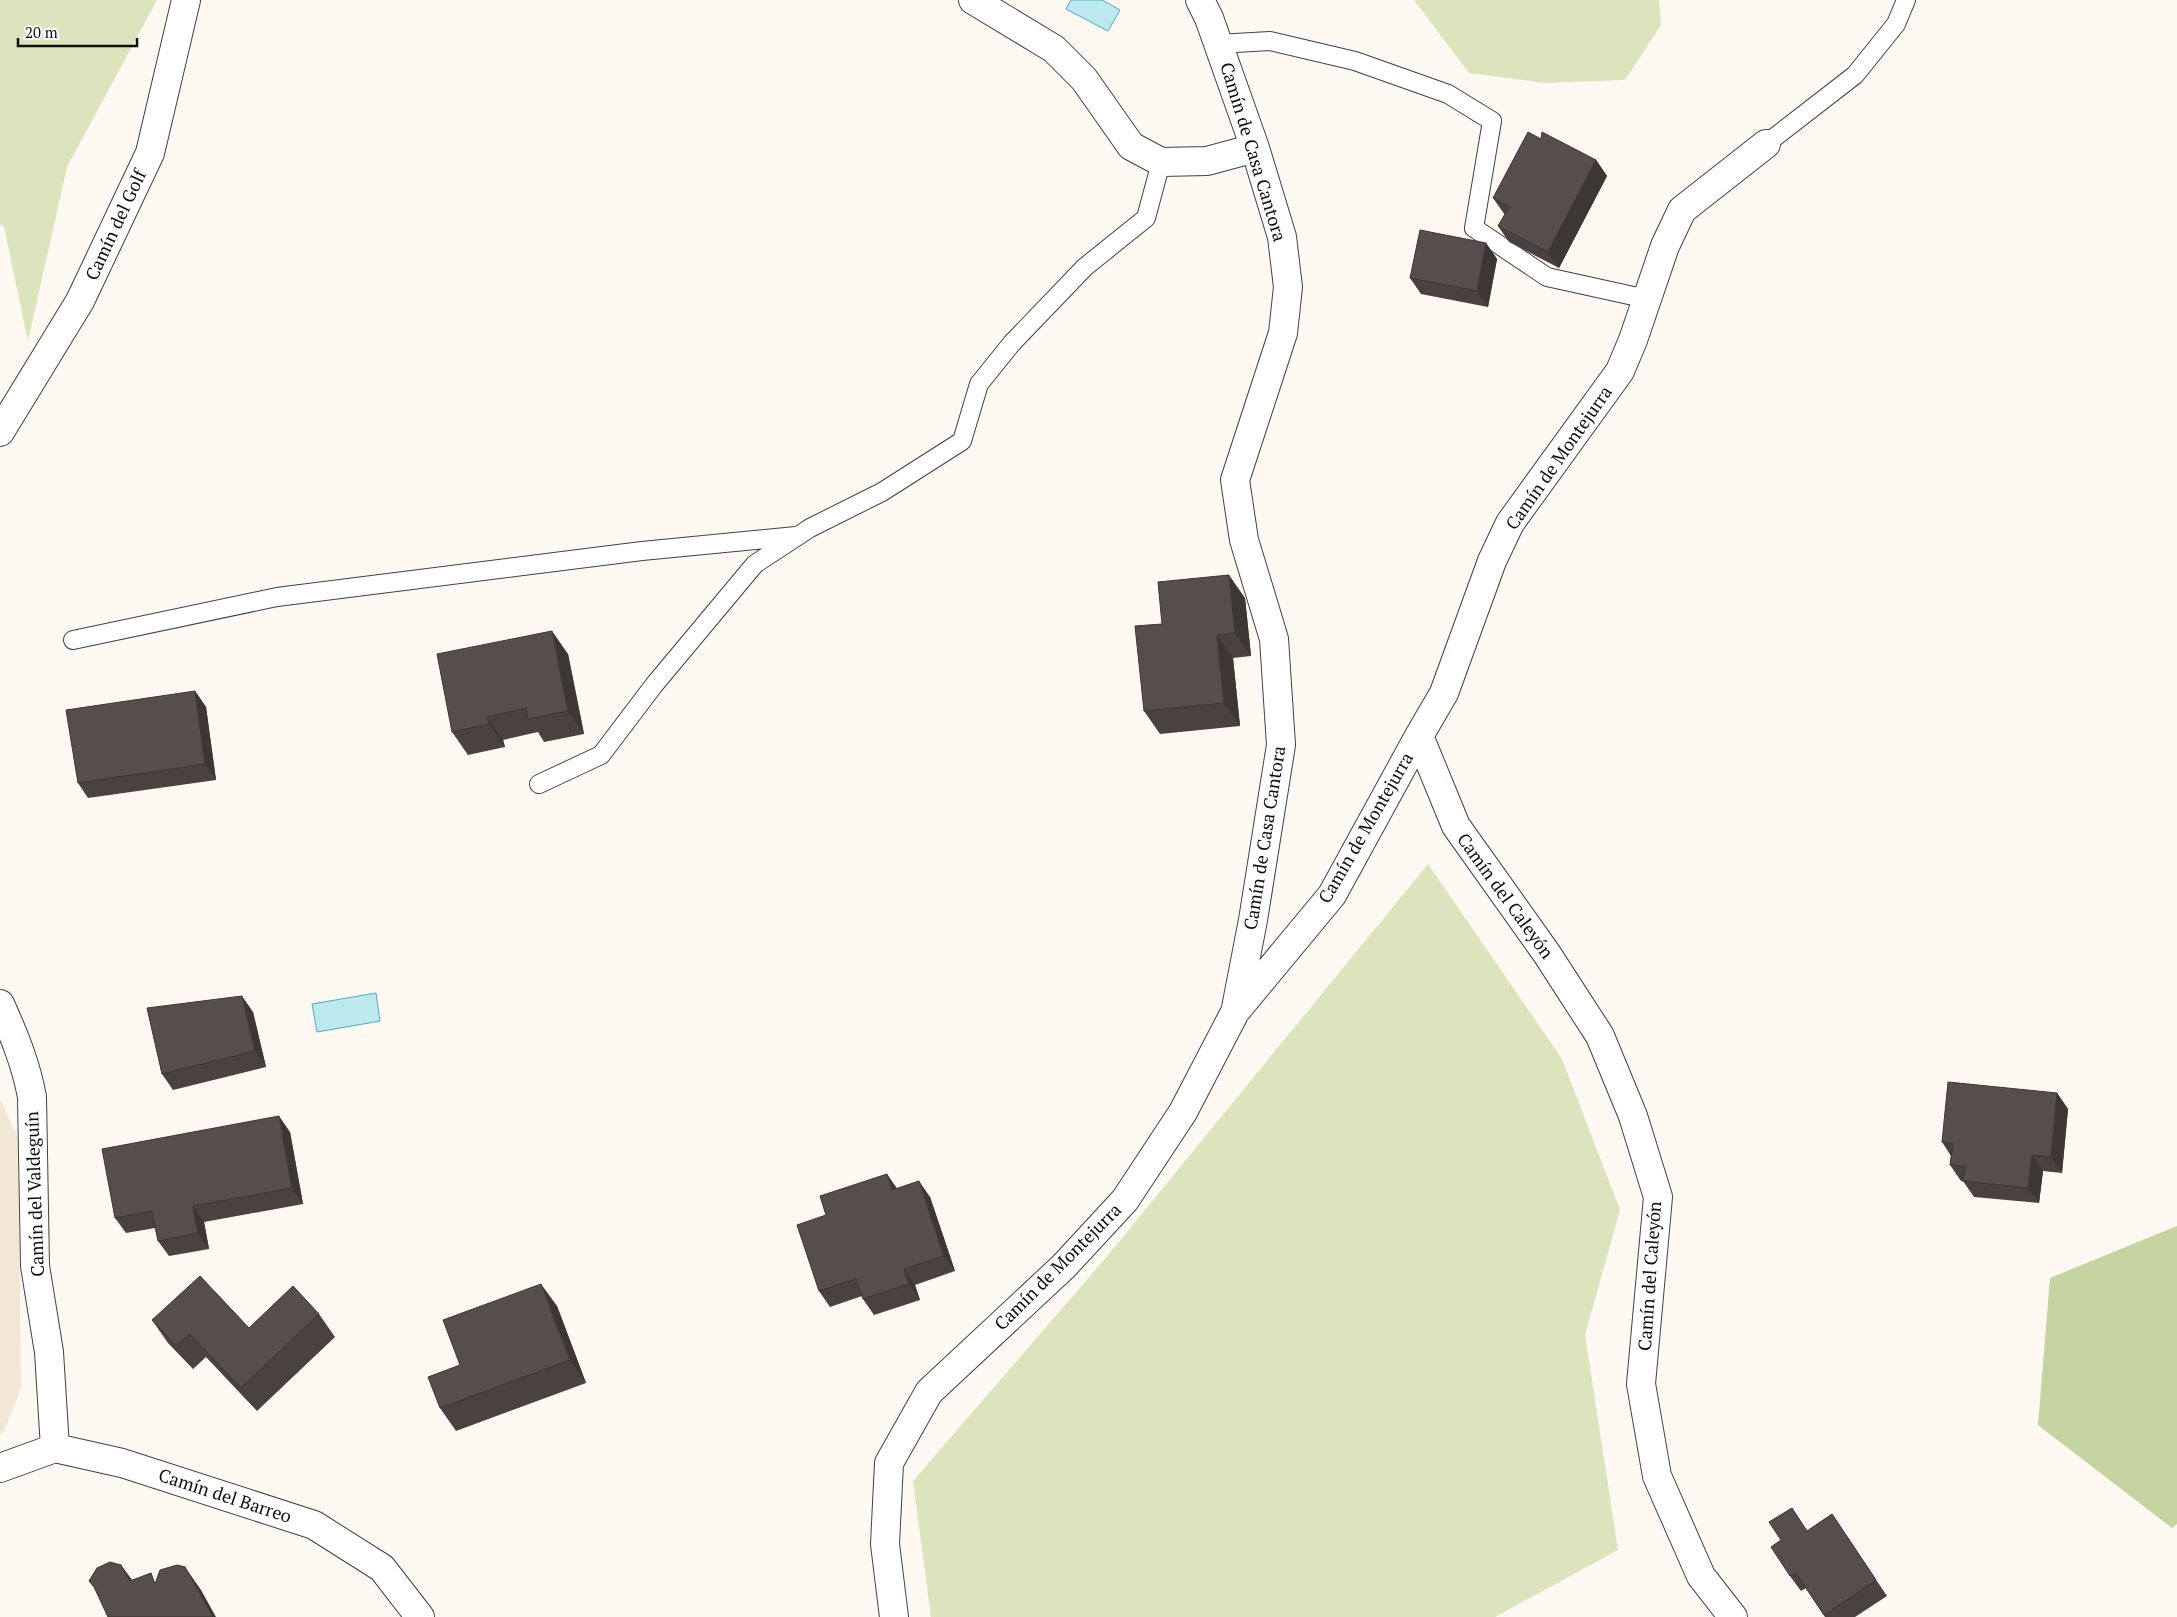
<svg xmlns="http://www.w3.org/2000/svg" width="2177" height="1617" font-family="'PT Serif',serif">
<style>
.farmland{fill:#f1e7d4}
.green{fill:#dce4be}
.forest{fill:#c4d3a0}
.water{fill:#bce9ef;stroke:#4cadbd}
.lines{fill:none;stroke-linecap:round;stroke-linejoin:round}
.lane-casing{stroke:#414141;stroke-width:20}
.street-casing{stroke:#414141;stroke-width:30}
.lane{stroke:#fff;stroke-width:18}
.street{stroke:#fff;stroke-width:28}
.wall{fill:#4a4241}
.shaded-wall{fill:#3c3635}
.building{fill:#564d4c;stroke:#3c3635}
.labels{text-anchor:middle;stroke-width:5;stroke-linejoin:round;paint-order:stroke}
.street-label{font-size:18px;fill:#0e0e0e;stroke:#fff}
</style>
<rect width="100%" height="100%" fill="#fdf8f1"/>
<path class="farmland" d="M 0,1099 L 18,1138 L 21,1389 L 3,1433 L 0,1434 Z"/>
<path class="green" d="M 0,0 L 157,0 L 67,167 L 28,341 L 4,227 L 0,224 Z
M 1414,0 L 1659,0 L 1661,25 L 1625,80 L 1544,83 L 1469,73 Z
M 1428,864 L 1562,1059 L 1620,1210 L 1585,1335 L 1618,1550 L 1495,1617 L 931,1617 L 913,1481 L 1104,1260 Z"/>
<path class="forest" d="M 2177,1226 L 2177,1524 L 2172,1528 L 2038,1425 L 2050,1278 Z"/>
<path class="water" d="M 1071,0 L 1102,0 L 1120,10 L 1108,31 L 1066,9 Z
M 376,993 L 380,1021 L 317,1032 L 312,1004 Z"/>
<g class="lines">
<defs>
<path id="lane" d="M 1218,44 L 1270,41 L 1355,61 L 1448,94 L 1492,121 L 1474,228 L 1547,277 L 1647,299
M 1766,144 L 1855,75 L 1896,24 L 1906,0
M 73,640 L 277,597 L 642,551 L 796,536
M 539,784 L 601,755 L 654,685 L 755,564 L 810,528 L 882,492 L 962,441 L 979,384 L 1012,343 L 1085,267 L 1146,218 L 1161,162"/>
<path id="street" d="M 973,0 L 1054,49 L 1084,79 L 1131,146 L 1161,162 L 1207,161 L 1255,148
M 1200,0 L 1209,18 L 1255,148 L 1282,237 L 1288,287 L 1283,333 L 1235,480 L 1244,540 L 1274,639 L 1281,745 L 1253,920 L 1236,1008
M 0,432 L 80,301 L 150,153 L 186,0
M 1419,736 L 1456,826 L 1547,954 L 1600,1036 L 1633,1116 L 1658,1197 L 1641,1384 L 1657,1476 L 1701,1576 L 1733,1617
M 0,1004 C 14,1035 26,1064 32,1097 L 35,1266 L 49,1352 L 55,1448
M 0,1468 L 55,1448 L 122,1463 L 314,1525 L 382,1568 L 420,1617
M 894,1617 L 885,1544 L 889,1463 L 929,1392 L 1064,1266 L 1125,1200 L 1183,1112 L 1235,1012 L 1332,895 L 1419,736 L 1444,693 L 1492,561 L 1510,523 L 1620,371 L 1633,340 L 1665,246 L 1682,210 L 1766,144"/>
</defs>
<use href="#lane" class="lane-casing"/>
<use href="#street" class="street-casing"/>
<use href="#lane" class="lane"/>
<use href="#street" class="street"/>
</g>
<path class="wall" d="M 1541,139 L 1596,160 L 1607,176 L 1559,268 L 1509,242 L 1498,226 L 1505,215 L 1493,198 Z
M 1486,243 L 1497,259 L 1488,307 L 1421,294 L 1410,278 Z
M 1245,598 L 1251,656 L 1233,658 L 1240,726 L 1160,734 L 1144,711 L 1162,624 Z
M 568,654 L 584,734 L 544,742 L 538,732 L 503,740 L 505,747 L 468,755 L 452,732 Z
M 195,691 L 206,707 L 216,780 L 88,798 L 78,783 Z
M 253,1012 L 266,1067 L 173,1090 L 162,1074 Z
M 2057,1093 L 2068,1109 L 2062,1173 L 2043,1171 L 2039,1203 L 1974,1197 L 1963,1181 L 1961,1181 L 1950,1165 L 1951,1156 L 1942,1142 Z
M 290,1132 L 303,1204 L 204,1222 L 209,1249 L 169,1256 L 158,1241 L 155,1228 L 126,1233 L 115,1218 Z
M 897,1188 L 930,1197 L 955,1271 L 915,1285 L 920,1300 L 874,1315 L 863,1299 L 862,1296 L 830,1307 L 819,1291 L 826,1215 Z
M 557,1306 L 586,1383 L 456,1431 L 440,1408 L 460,1365 Z
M 319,1314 L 335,1337 L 257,1411 L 206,1357 L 193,1369 L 168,1343 L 152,1320 L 249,1328 Z
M 1832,1514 L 1887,1596 L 1855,1617 L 1825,1617 L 1806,1588 L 1801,1591 L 1790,1576 L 1808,1531 Z"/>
<path class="shaded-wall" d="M 1596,160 L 1607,176 L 1559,268 L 1548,252 Z
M 1486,243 L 1497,259 L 1488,307 L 1477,291 Z
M 1229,575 L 1245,598 L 1251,656 L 1235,633 Z
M 552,631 L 568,654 L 584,734 L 568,711 Z
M 1217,635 L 1233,658 L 1240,726 L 1224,703 Z
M 195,691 L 206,707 L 216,780 L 205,764 Z
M 487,717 L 503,740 L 505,747 L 489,724 Z
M 242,996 L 253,1012 L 266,1067 L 255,1051 Z
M 2057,1093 L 2068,1109 L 2062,1173 L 2051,1157 Z
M 279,1116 L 290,1132 L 303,1204 L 292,1188 Z
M 2032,1155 L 2043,1171 L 2039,1203 L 2028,1188 Z
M 887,1174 L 898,1190 L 892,1190 Z
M 919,1181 L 930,1197 L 955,1271 L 944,1256 Z
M 193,1206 L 204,1222 L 209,1249 L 198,1233 Z
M 904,1269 L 915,1285 L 920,1300 L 909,1284 Z
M 541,1284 L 557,1306 L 586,1383 L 570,1360 Z
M 121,1565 L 138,1588 L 130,1581 Z
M 185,1567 L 201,1590 L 216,1617 L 213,1617 Z"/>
<path class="building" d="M 1528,132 L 1541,139 L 1542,132 L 1596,160 L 1548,252 L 1498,226 L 1509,207 L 1493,198 Z
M 1420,230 L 1486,243 L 1477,291 L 1410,278 Z
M 1229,575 L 1235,633 L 1217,635 L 1224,703 L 1144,711 L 1135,626 L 1162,624 L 1158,582 Z
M 552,631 L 568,711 L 528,719 L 526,708 L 487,717 L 489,724 L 452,732 L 437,654 Z
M 195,691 L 205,764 L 78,783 L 66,710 Z
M 242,996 L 255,1051 L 162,1074 L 147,1008 Z
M 1948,1082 L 2057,1093 L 2051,1157 L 2032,1155 L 2028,1188 L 1963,1181 L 1965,1166 L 1950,1165 L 1953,1144 L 1942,1142 Z
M 279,1116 L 292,1188 L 193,1206 L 198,1233 L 158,1241 L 152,1211 L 115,1218 L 102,1149 Z
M 887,1174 L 892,1190 L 919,1181 L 944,1256 L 904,1269 L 909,1284 L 863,1299 L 856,1279 L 819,1291 L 797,1225 L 826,1215 L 820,1196 Z
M 200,1276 L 249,1328 L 293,1286 L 319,1314 L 241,1388 L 190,1334 L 176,1346 L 152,1320 Z
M 541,1284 L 570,1360 L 440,1408 L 428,1377 L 460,1365 L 443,1320 Z
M 1792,1508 L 1807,1531 L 1832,1514 L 1876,1580 L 1824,1615 L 1796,1573 L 1790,1576 L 1771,1547 L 1781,1540 L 1769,1522 Z
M 110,1562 L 121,1565 L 130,1581 L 151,1573 L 155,1584 L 160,1570 L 177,1565 L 185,1567 L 213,1617 L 108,1617 L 94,1587 L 89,1581 L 97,1568 Z"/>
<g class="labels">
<g class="street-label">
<text transform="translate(1253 152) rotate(73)" y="6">Camín de Casa Cantora</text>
<text transform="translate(116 225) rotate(-65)" y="6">Camín del Golf</text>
<text transform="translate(1559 458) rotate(-55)" y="6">Camín de Montejurra</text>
<text transform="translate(1366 828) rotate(-60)" y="6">Camín de Montejurra</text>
<text transform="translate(1265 838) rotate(-81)" y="6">Camín de Casa Cantora</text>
<text transform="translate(1505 896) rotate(54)" y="6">Camín del Caleyón</text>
<text transform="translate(35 1194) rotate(-92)" y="6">Camín del Valdeguín</text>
<text transform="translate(1058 1267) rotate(-45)" y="6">Camín de Montejurra</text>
<text transform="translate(1650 1276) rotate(-86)" y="6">Camín del Caleyón</text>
<text transform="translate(225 1496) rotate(18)" y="6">Camín del Barreo</text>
</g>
</g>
<path d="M18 38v8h119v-8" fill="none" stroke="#0e0e0e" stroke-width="2.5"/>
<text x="25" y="38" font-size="15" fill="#0e0e0e" stroke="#ffffff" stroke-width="4" paint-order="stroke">20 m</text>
</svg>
